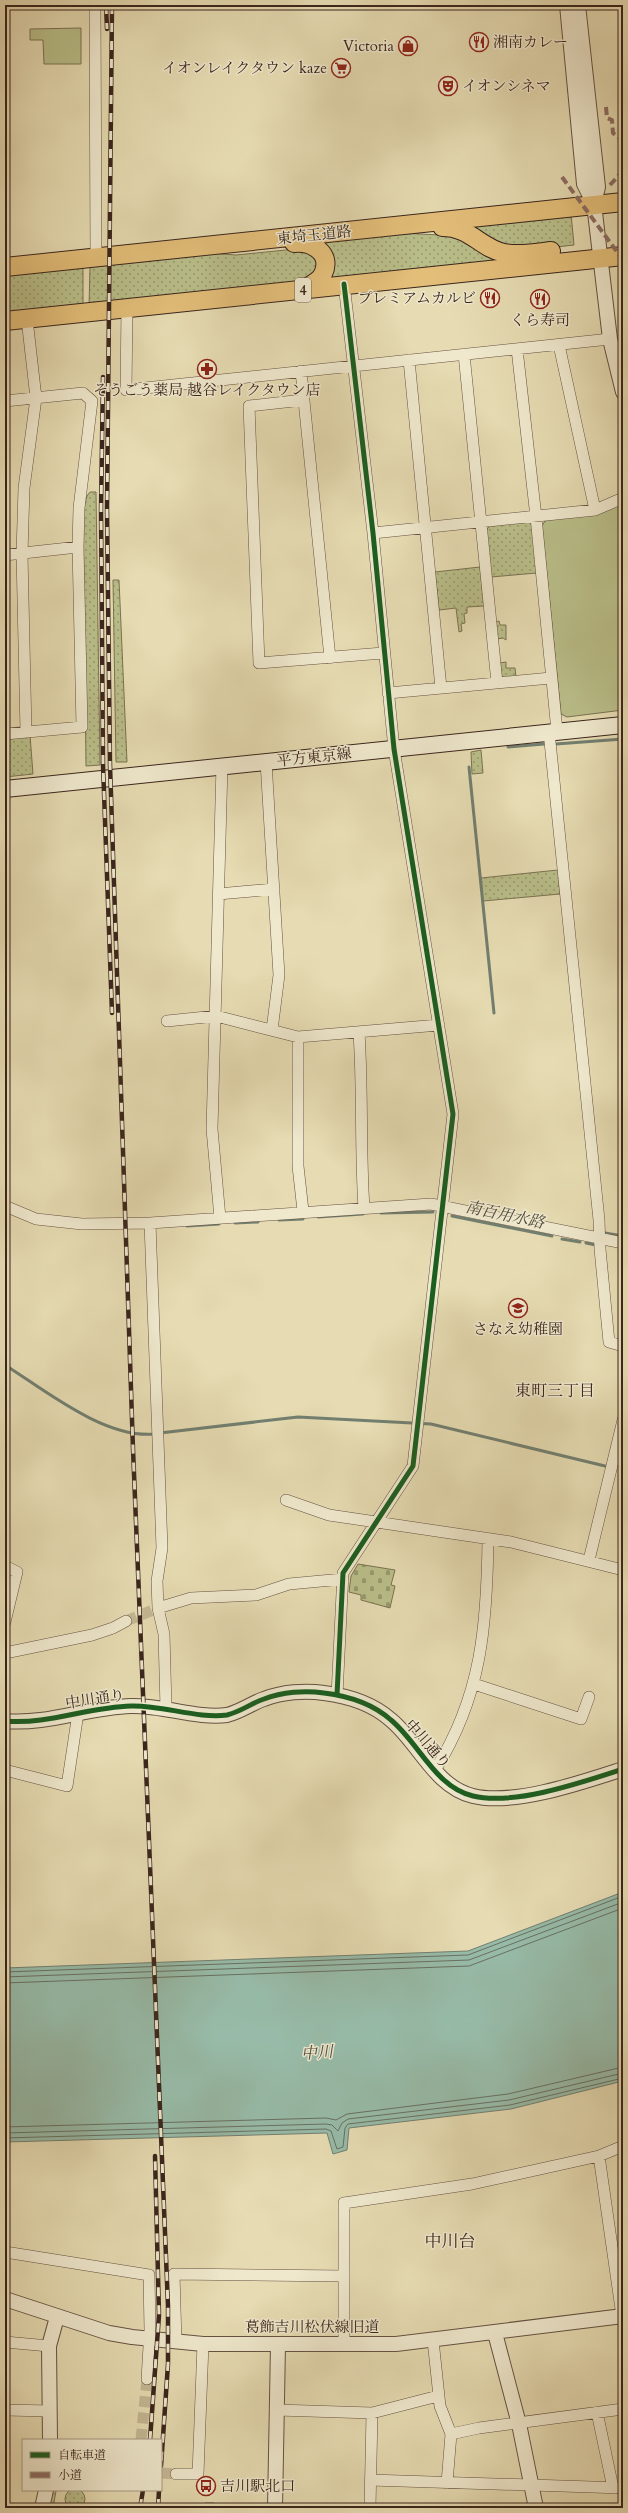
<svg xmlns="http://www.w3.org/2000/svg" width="628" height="2513" font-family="Cardo,'Noto Serif JP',serif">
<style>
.grass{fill:url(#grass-dots);stroke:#7a7252}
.cemetery{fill:url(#cemetery-stones);stroke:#7a7252}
.park{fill:#b9be89;stroke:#7a7252}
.water{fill:#97bba8;stroke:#727f70}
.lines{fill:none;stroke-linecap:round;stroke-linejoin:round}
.shore{stroke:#687062;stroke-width:1}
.stream{stroke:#727f70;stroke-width:3}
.minor-tunnel{stroke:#c4b794;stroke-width:11;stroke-dasharray:11 5.5;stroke-linecap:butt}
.minor-casing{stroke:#655242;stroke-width:12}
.tertiary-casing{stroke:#655242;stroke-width:16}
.secondary-casing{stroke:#3a251c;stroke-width:18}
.trunk-casing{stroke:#3a251c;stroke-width:20}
.minor{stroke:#efe8cd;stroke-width:11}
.tertiary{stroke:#efe8cd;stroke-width:14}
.secondary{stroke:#efe8cd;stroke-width:16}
.trunk{stroke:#e3be79;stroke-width:18}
.rail-casing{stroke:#3a251c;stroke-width:4.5}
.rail{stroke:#efe8cd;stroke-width:3;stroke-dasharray:9;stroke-linecap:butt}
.quiet{stroke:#8d6e63;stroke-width:4;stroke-dasharray:8 4;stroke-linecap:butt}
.cycleway-casing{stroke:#efe8cd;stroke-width:8}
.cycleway{stroke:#1b5e20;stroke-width:5}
.labels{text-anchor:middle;stroke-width:3;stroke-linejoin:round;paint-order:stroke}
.shield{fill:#efe8cd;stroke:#706051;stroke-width:1}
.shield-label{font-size:14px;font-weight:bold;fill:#3a251c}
.poi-label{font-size:15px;fill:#3a251c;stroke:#efe8cd;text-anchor:start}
.street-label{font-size:15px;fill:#3a251c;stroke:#efe8cd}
.water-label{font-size:16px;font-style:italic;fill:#514a3f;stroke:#efe8cd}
.neighbourhood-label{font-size:16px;fill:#3a251c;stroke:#efe8cd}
.quarter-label{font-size:17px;fill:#3a251c;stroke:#efe8cd}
</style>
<defs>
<pattern id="grass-dots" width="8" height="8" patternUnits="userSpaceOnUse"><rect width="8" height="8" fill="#b9be89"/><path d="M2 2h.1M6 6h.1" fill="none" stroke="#979a6f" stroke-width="1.8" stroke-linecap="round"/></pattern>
<pattern id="cemetery-stones" width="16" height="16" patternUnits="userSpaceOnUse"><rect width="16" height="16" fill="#b9be89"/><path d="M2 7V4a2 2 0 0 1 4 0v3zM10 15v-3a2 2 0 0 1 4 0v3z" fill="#979a6f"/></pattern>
</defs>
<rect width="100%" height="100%" fill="#e6dbb2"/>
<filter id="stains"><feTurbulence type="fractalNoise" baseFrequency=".005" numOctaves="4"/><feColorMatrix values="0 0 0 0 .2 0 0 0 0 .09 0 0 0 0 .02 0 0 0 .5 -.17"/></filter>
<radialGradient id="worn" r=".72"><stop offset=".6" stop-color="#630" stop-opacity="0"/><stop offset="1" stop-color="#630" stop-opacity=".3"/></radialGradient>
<path class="grass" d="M 571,214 L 574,245 L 521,251 L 504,249 L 465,227 Z
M 401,233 L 458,236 L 508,260 L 330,282 C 335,258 335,262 320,241 Z
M 296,249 L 305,249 L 320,259 L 316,279 L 89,307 L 90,266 L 208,253 L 236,255 Z
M 83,266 L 83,308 L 5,315 L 5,273 Z
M 90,492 L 96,492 L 100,765 L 86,766 L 83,509 L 87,496 Z
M 527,521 L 532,525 L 537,573 L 491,577 L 486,530 L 491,525 Z
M 480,567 L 484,606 L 467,607 L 467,613 L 464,614 L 465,623 L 461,624 L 462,631 L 459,632 L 456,608 L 439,610 L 435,572 Z
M 113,580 L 119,580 L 127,762 L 116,762 Z
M 499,621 L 500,625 L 506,625 L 506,640 L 503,638 L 497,639 L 495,622 Z
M 506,662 L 506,668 L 515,668 L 516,677 L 505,679 L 500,674 L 499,663 Z
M 30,735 L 33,774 L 5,777 L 5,738 Z
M 481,750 L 483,773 L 472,774 L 471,752 Z
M 558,870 L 560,894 L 483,901 L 481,878 Z
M65 2499a10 10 0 1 1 20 0a10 10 0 1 1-20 0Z
M 51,2490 L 56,2491 L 53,2508 L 48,2508 Z
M 205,2503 L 214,2503 L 217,2508 L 201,2508 Z"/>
<path class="cemetery" d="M 358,1564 L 395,1570 L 391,1585 L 395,1586 L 390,1608 L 361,1600 L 361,1595 L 349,1592 L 351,1576 Z"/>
<path class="park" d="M 81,28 L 81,64 L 44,64 L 43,40 L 30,40 L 30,29 Z
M 623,503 L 623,710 L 567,717 L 561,714 L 542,526 L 545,521 Z"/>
<path class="water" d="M 623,1892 L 623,2081 L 511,2109 L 349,2128 L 347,2150 L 333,2154 L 327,2133 L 5,2142 L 5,1968 L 468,1951 Z"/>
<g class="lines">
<path class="shore" d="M 5,1972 L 468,1955 L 623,1896
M 5,1977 L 469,1960 L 623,1902
M 5,1983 L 469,1966 L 623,1908
M 5,2127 L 326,2118 L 336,2120 L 347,2114 L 508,2094 L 623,2067
M 5,2133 L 326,2124 L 332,2125 L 338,2131 L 342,2123 L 348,2119 L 509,2100 L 623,2073
M 5,2138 L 326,2129 L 331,2131 L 337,2149 L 343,2147 L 345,2128 L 348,2124 L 510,2105 L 623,2078"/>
<path class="stream" d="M 556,744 L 623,739
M 508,747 L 544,744
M 469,767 L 494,1013
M 381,1213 L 433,1212
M 452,1216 L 552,1236
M 318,1217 L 363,1214
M 279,1220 L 303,1219
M 235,1223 L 258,1222
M 187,1226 L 219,1224
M 605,1233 L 623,1236
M 562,1239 L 580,1242
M 586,1243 L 596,1245
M 5,1365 C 46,1391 105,1439 155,1434
M 160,1433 L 298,1417 L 431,1424 L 605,1466"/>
<path class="minor-tunnel" d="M 126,1621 L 158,1608
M 141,2440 L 147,2379
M 161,2473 L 176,2474"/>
<defs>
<path id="minor" d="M 95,5 L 96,258
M 127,308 L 126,390 L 610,339
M 559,345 L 595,510
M 517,349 L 536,517 L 557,731
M 464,354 L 497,683
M 409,360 L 441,688
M 301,371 L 330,658
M 303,400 L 249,406 L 259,663 L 383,653
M 5,401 L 83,393 L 92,401 L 79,508 L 78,547 L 5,555
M 373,533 L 595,510 L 623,498
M 388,693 L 551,678
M 26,732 L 22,554 L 24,488 L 36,398 L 27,319
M 549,732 L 599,1220 L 600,1249 L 609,1342 L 623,1346
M 5,734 L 82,727 L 78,547
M 266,762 L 279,975 L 272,1030
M 218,894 L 274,889
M 167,1021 L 216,1016 L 298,1037 L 439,1025
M 359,1033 C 363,1092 360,1150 364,1208
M 298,1037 L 298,1166 L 303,1211
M 5,1206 L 36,1219 L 82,1224 L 150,1223 L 431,1204 L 623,1243
M 220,1218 L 212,1129 L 222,766
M 150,1223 L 162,1548 L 157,1581 L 158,1608 L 164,1634 L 166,1708
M 286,1500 L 329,1515 L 511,1542 L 623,1570
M 589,1560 L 623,1420
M 5,1566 L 17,1572 L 5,1622
M 158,1608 L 191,1598 L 256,1595 L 289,1584 L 343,1579
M 5,1653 L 92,1635 L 113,1628 L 126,1621
M 474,1684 L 581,1719 L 589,1697
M 337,1695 L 343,1573 L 413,1466 L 453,1114 L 394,749 L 373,533 L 344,284
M 5,1770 L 67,1786 L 78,1713
M 435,1770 C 482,1696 487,1624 488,1539
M 5,2252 L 149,2275 L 150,2330 L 147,2379
M 622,2316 L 599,2156 L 623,2146
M 433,2340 L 440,2406 L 451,2434 L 479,2428 L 623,2409
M 5,2342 L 49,2346
M 176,2342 L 174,2274 L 344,2276
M 344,2345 L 344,2203 L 472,2184 L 599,2156
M 5,2410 L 50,2411
M 277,2410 L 372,2413 L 438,2396
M 597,2412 L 613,2488
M 176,2474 L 198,2474 L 203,2344
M 370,2480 L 623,2488
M 447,2483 L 451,2434
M 370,2508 L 372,2413"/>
<path id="tertiary" d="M 567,5 L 584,184 L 594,204 L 610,339 L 623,392
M 578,5 L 598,187 L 594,204
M 5,1721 C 48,1725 88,1707 131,1706 C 162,1705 198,1719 227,1715 C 240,1712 252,1703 264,1699 C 282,1692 305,1690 324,1693 C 348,1696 372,1703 391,1720 C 419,1743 435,1787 473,1796 C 514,1806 583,1782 623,1769
M 5,2299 L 109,2333 L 132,2337 L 203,2344 L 396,2344 L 623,2316
M 495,2333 L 519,2424 L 536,2508
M 50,2440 L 49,2346 L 57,2317
M 42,2508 L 46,2490
M 275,2508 L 278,2345"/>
<path id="secondary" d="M 5,789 L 623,725"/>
<path id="trunk" d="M 442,227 C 471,227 480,248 504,253 C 519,256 536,253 551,251
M 294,243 C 311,241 333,253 323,274 C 320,281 311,285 304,289
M 5,267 L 623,202
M 5,321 L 623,256"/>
</defs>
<use href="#minor" class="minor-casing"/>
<use href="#tertiary" class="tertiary-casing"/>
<use href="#secondary" class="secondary-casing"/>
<use href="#trunk" class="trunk-casing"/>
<use href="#minor" class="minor"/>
<use href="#tertiary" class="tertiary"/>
<use href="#secondary" class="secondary"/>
<use href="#trunk" class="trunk"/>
<defs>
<path id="rail" d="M 106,5 L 107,29
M 112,5 L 107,509 L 110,765 L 133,1449 L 168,2306 L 168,2364 L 161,2466
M 103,377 L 101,509 L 103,765 L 112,1013
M 150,2440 L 159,2315 L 155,2156
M 140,2508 L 143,2490
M 158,2508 L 159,2490"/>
</defs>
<use href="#rail" class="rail-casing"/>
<use href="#rail" class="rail"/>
<path class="quiet" d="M 606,107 L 607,118 L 612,120 L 613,133 L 623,141
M 562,177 L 623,260
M 610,185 L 623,171"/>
<defs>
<path id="cycleway" d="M 337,1695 L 343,1573 L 413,1466 L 453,1114 L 394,749 L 373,533 L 344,284
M 5,1721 C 48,1725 88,1707 131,1706 C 162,1705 198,1719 227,1715 C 240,1712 252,1703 264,1699 C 282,1692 305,1690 324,1693 C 348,1696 372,1703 391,1720 C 419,1743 435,1787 473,1796 C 514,1806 583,1782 623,1769"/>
</defs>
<use href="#cycleway" class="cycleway-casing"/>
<use href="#cycleway" class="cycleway"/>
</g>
<defs>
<symbol id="restaurant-ring" viewBox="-11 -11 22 22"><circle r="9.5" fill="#efe8cd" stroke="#8f2418" stroke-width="1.5"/><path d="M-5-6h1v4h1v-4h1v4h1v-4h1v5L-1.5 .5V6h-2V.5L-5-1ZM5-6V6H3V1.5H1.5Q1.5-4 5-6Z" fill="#8f2418"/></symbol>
<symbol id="shop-ring" viewBox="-11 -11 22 22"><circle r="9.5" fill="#efe8cd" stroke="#8f2418" stroke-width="1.5"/><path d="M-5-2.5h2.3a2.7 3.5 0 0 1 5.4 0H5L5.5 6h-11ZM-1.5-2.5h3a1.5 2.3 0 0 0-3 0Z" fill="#8f2418"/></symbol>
<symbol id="supermarket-ring" viewBox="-11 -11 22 22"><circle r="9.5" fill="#efe8cd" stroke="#8f2418" stroke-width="1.5"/><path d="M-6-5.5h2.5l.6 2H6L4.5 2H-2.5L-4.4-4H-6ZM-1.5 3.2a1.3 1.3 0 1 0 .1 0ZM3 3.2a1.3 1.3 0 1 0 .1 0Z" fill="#8f2418"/></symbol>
<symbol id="theatre-ring" viewBox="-11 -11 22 22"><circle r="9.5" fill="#efe8cd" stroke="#8f2418" stroke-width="1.5"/><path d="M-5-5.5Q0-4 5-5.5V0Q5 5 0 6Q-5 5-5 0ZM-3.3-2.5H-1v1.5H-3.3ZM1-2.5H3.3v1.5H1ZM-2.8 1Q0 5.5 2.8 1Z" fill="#8f2418"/></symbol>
<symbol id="pharmacy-ring" viewBox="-11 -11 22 22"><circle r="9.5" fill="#efe8cd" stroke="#8f2418" stroke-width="1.5"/><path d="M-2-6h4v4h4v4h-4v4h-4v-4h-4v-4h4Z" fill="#8f2418"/></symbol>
<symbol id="school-ring" viewBox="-11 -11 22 22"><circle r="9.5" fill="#efe8cd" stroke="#8f2418" stroke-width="1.5"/><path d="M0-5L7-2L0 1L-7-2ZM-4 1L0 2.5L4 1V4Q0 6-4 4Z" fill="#8f2418"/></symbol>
<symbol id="bus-ring" viewBox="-11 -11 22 22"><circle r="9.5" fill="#efe8cd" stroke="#8f2418" stroke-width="1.5"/><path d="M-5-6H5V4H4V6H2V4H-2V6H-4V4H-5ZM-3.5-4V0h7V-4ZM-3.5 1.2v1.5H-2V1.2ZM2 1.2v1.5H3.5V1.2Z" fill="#8f2418"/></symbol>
</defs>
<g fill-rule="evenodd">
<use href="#restaurant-ring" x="468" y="31" width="22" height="22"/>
<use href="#shop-ring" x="397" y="35" width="22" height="22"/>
<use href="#supermarket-ring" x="330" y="57" width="22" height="22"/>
<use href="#theatre-ring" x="437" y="75" width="22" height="22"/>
<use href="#restaurant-ring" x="479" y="287" width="22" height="22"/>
<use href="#restaurant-ring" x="529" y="288" width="22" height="22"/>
<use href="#pharmacy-ring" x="196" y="358" width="22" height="22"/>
<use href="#school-ring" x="507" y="1297" width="22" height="22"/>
<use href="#bus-ring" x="195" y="2475" width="22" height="22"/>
</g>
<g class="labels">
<rect class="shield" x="295" y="278" width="16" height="24" rx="3"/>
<g class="shield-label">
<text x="303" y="295">4</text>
</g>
<g class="poi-label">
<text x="493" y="47">湘南カレー</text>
<text x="394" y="51" text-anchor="end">Victoria</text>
<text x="327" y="73" text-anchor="end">イオンレイクタウン kaze</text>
<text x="462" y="91">イオンシネマ</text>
<text x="476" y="303" text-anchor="end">プレミアムカルビ</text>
<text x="540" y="325" text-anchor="middle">くら寿司</text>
<text x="207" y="395" text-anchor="middle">そうごう薬局 越谷レイクタウン店</text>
<text x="518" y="1334" text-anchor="middle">さなえ幼稚園</text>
<text x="220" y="2491">吉川駅北口</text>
</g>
<g class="street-label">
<text transform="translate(314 235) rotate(-6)" y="5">東埼玉道路</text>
<text transform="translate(314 757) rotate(-6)" y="5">平方東京線</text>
<text transform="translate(95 1699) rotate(-8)" y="5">中川通り</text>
<text transform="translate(428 1744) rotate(49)" y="5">中川通り</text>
<text x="312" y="2332">葛飾吉川松伏線旧道</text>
</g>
<g class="water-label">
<text transform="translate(505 1214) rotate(12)" y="6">南百用水路</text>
<text transform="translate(317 2052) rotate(-5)" y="6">中川</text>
</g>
<g class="neighbourhood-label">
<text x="555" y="1396">東町三丁目</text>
</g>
<g class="quarter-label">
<text x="450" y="2247">中川台</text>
</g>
</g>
<rect width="628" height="2513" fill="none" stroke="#e6dbb2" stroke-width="20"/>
<rect x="6" y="6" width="616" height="2501" fill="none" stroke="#3a251c" stroke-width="2"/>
<rect x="10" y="10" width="608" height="2493" fill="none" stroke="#3a251c"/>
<rect x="22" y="2439" width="140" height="52" fill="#efe8cd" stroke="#a79a86"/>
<rect x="30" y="2452" width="20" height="6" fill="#1b5e20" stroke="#a79a86"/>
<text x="58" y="2459" font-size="12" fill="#3a251c">自転車道</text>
<rect x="30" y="2472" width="20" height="6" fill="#8d6e63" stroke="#a79a86"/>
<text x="58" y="2479" font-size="12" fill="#3a251c">小道</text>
<rect width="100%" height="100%" filter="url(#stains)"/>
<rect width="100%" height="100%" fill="url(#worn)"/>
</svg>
